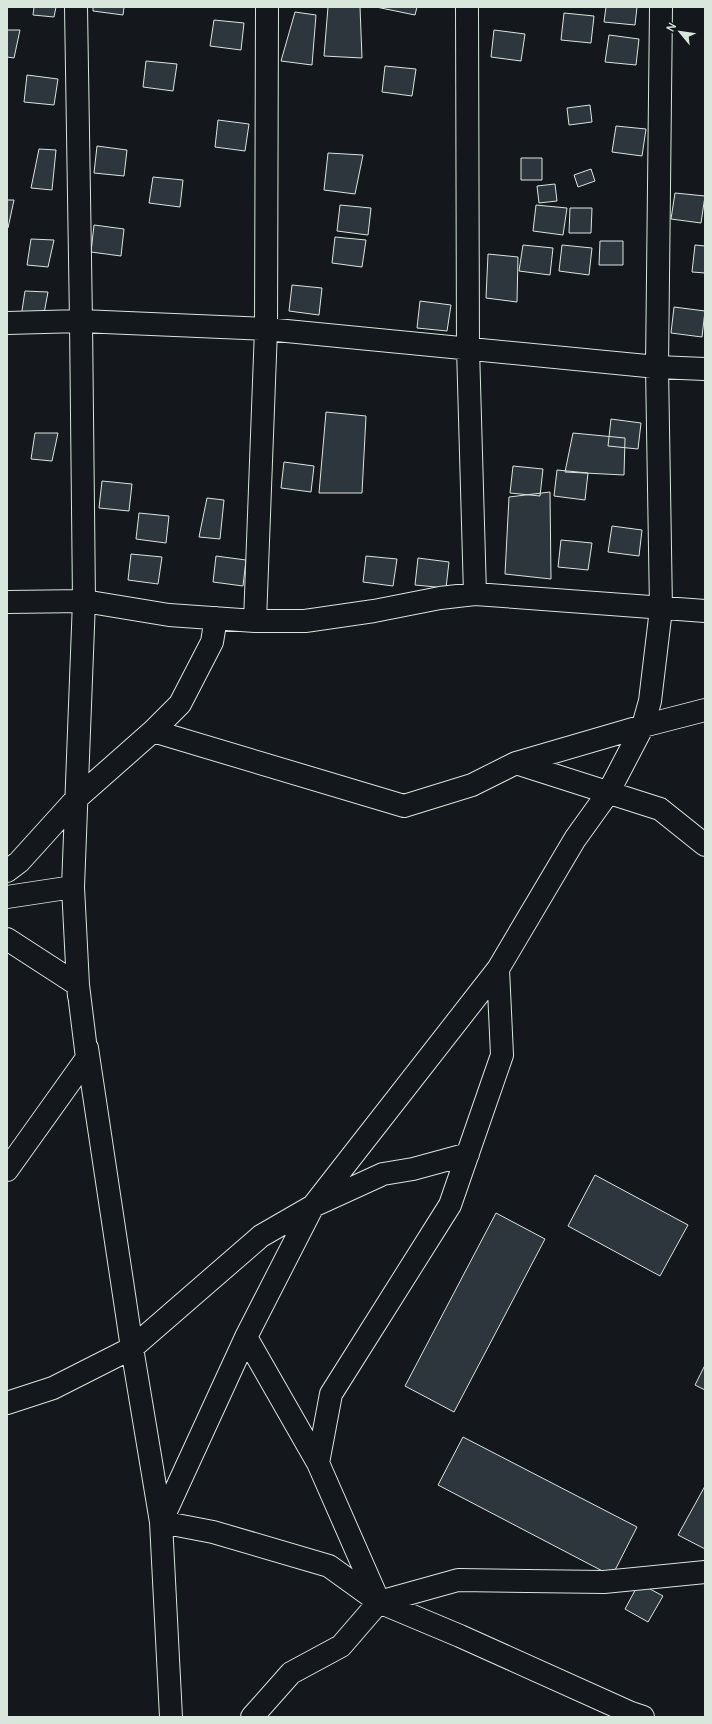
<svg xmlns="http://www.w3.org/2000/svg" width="712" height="1724" font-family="Manrope,sans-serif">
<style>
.building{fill:#2c363c;stroke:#d8e6dc}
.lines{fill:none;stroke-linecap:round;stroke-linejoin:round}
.minor-casing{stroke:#d8e6dc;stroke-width:24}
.minor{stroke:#14181c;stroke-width:22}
</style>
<rect width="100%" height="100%" fill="#14181c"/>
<path class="building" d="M 34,7 L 56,7 L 54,17 L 33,15 Z
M 93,7 L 124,7 L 123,15 L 93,11 Z
M 328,7 L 360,7 L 362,58 L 324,56 Z
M 376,7 L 417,7 L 415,15 Z
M 606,7 L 637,7 L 635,25 L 604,22 Z
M 295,12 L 316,15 L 312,65 L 281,61 Z
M 564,13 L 594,16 L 591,43 L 561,40 Z
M 214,20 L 244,23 L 241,50 L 210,46 Z
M 7,30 L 20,30 L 14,58 L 7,57 Z
M 494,30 L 525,34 L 521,61 L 491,57 Z
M 609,35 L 639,39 L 636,65 L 605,62 Z
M 146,61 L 177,64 L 173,91 L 143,87 Z
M 385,66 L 416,69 L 412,96 L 382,92 Z
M 27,75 L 58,79 L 54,105 L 24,102 Z
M 590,105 L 592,122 L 569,125 L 567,108 Z
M 218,120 L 249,124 L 245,151 L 215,147 Z
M 616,126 L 646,129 L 642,156 L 612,152 Z
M 97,146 L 127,150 L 124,176 L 94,173 Z
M 39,149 L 56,150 L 52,190 L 31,188 Z
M 328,153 L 363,155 L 355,194 L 324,190 Z
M 521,158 L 542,158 L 542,180 L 521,180 Z
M 591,169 L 595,181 L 578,187 L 574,175 Z
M 153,177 L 183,180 L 180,207 L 149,203 Z
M 555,184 L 557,201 L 539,203 L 537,186 Z
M 675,193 L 705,196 L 701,223 L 671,219 Z
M 7,200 L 14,200 L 8,228 L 7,228 Z
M 340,205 L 371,208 L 368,235 L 337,231 Z
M 536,205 L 567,208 L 563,235 L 533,231 Z
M 570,208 L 592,208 L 591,233 L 569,233 Z
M 94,225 L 124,229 L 121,256 L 91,252 Z
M 335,237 L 366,240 L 362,267 L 332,263 Z
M 31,239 L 54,240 L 48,267 L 27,265 Z
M 600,241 L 623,241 L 623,265 L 599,265 Z
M 523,245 L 553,248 L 550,275 L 519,271 Z
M 562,245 L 592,248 L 589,275 L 559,271 Z
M 695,245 L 705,246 L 705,273 L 692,272 Z
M 488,254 L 518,257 L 517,302 L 486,298 Z
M 292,285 L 322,288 L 319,315 L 289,311 Z
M 25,291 L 48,292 L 43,319 L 21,317 Z
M 420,301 L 451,305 L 447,331 L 417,328 Z
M 674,307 L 705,311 L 702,337 L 671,333 Z
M 326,412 L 366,416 L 362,493 L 319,493 Z
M 611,419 L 641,423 L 638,449 L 608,446 Z
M 35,433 L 58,433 L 52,461 L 31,459 Z
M 573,433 L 625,438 L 624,475 L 565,472 Z
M 284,462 L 314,466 L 311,492 L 281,488 Z
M 513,466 L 543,469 L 540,496 L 510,493 Z
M 557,470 L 588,473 L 585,500 L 554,496 Z
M 102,481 L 132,484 L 129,511 L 99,508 Z
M 550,492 L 551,579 L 505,574 L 509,497 Z
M 207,498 L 224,500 L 220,539 L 199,537 Z
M 139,513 L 169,516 L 166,543 L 136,539 Z
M 612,526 L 642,530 L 639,556 L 608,552 Z
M 561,540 L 592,543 L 588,570 L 558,567 Z
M 131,554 L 162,557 L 158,584 L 128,580 Z
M 216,556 L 246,560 L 243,586 L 213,582 Z
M 366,556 L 397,559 L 393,586 L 363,582 Z
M 418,558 L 449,562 L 446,588 L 415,585 Z
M 595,1175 L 688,1225 L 660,1276 L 568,1226 Z
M 496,1213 L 545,1239 L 454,1412 L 405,1386 Z
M 705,1365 L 705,1390 L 695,1385 Z
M 463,1437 L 637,1527 L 612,1576 L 438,1485 Z
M 705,1486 L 705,1549 L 678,1535 Z
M 639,1583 L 663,1596 L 648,1622 L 625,1609 Z"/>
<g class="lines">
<defs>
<path id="minor" d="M 467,7 L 468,348 L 475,594
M 7,323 L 81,321 L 266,329 L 657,367 L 705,369
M 7,602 L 84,601 L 169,615 L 255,621 L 305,621 L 374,611 L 440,598 L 475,594 L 705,611
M 255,621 L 266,329 L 267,7
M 153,731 L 404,806 L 472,785 L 516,763 L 660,809 L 705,845
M 516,763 L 643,726 L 705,710
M 7,871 L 19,862 L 76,799 L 153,731 L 180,704 L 212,642 L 216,618
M 7,897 L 73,887
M 7,939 L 78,985 L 79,996
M 498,969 L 313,1206 L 246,1337 L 161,1522 L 213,1532 L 329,1566 L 379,1602 L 460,1636 L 631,1713 L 643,1717
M 87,1048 L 132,1348 L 161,1522 L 171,1717
M 7,1170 L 87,1058 L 78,985 L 73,887 L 84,601 L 81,321 L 76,7
M 246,1337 L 318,1463
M 7,1403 L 53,1388 L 132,1348 L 261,1236 L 313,1206 L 383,1174 L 413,1169 L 468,1154
M 379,1602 L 458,1580 L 604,1582 L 705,1572
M 252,1717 L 291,1673 L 341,1646 L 379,1602 L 318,1463 L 331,1394 L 450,1205 L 502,1055 L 498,969 L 575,839 L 608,793 L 643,726 L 650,701 L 661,609 L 657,367 L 661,7"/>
</defs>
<use href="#minor" class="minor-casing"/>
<use href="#minor" class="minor"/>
</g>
<rect width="712" height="1724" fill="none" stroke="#d8e6dc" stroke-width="16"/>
<g transform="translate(680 32) rotate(299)" stroke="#14181c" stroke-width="3" paint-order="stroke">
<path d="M0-3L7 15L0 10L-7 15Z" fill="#d8e6dc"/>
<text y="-6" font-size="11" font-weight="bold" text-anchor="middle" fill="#d8e6dc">N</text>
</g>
</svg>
